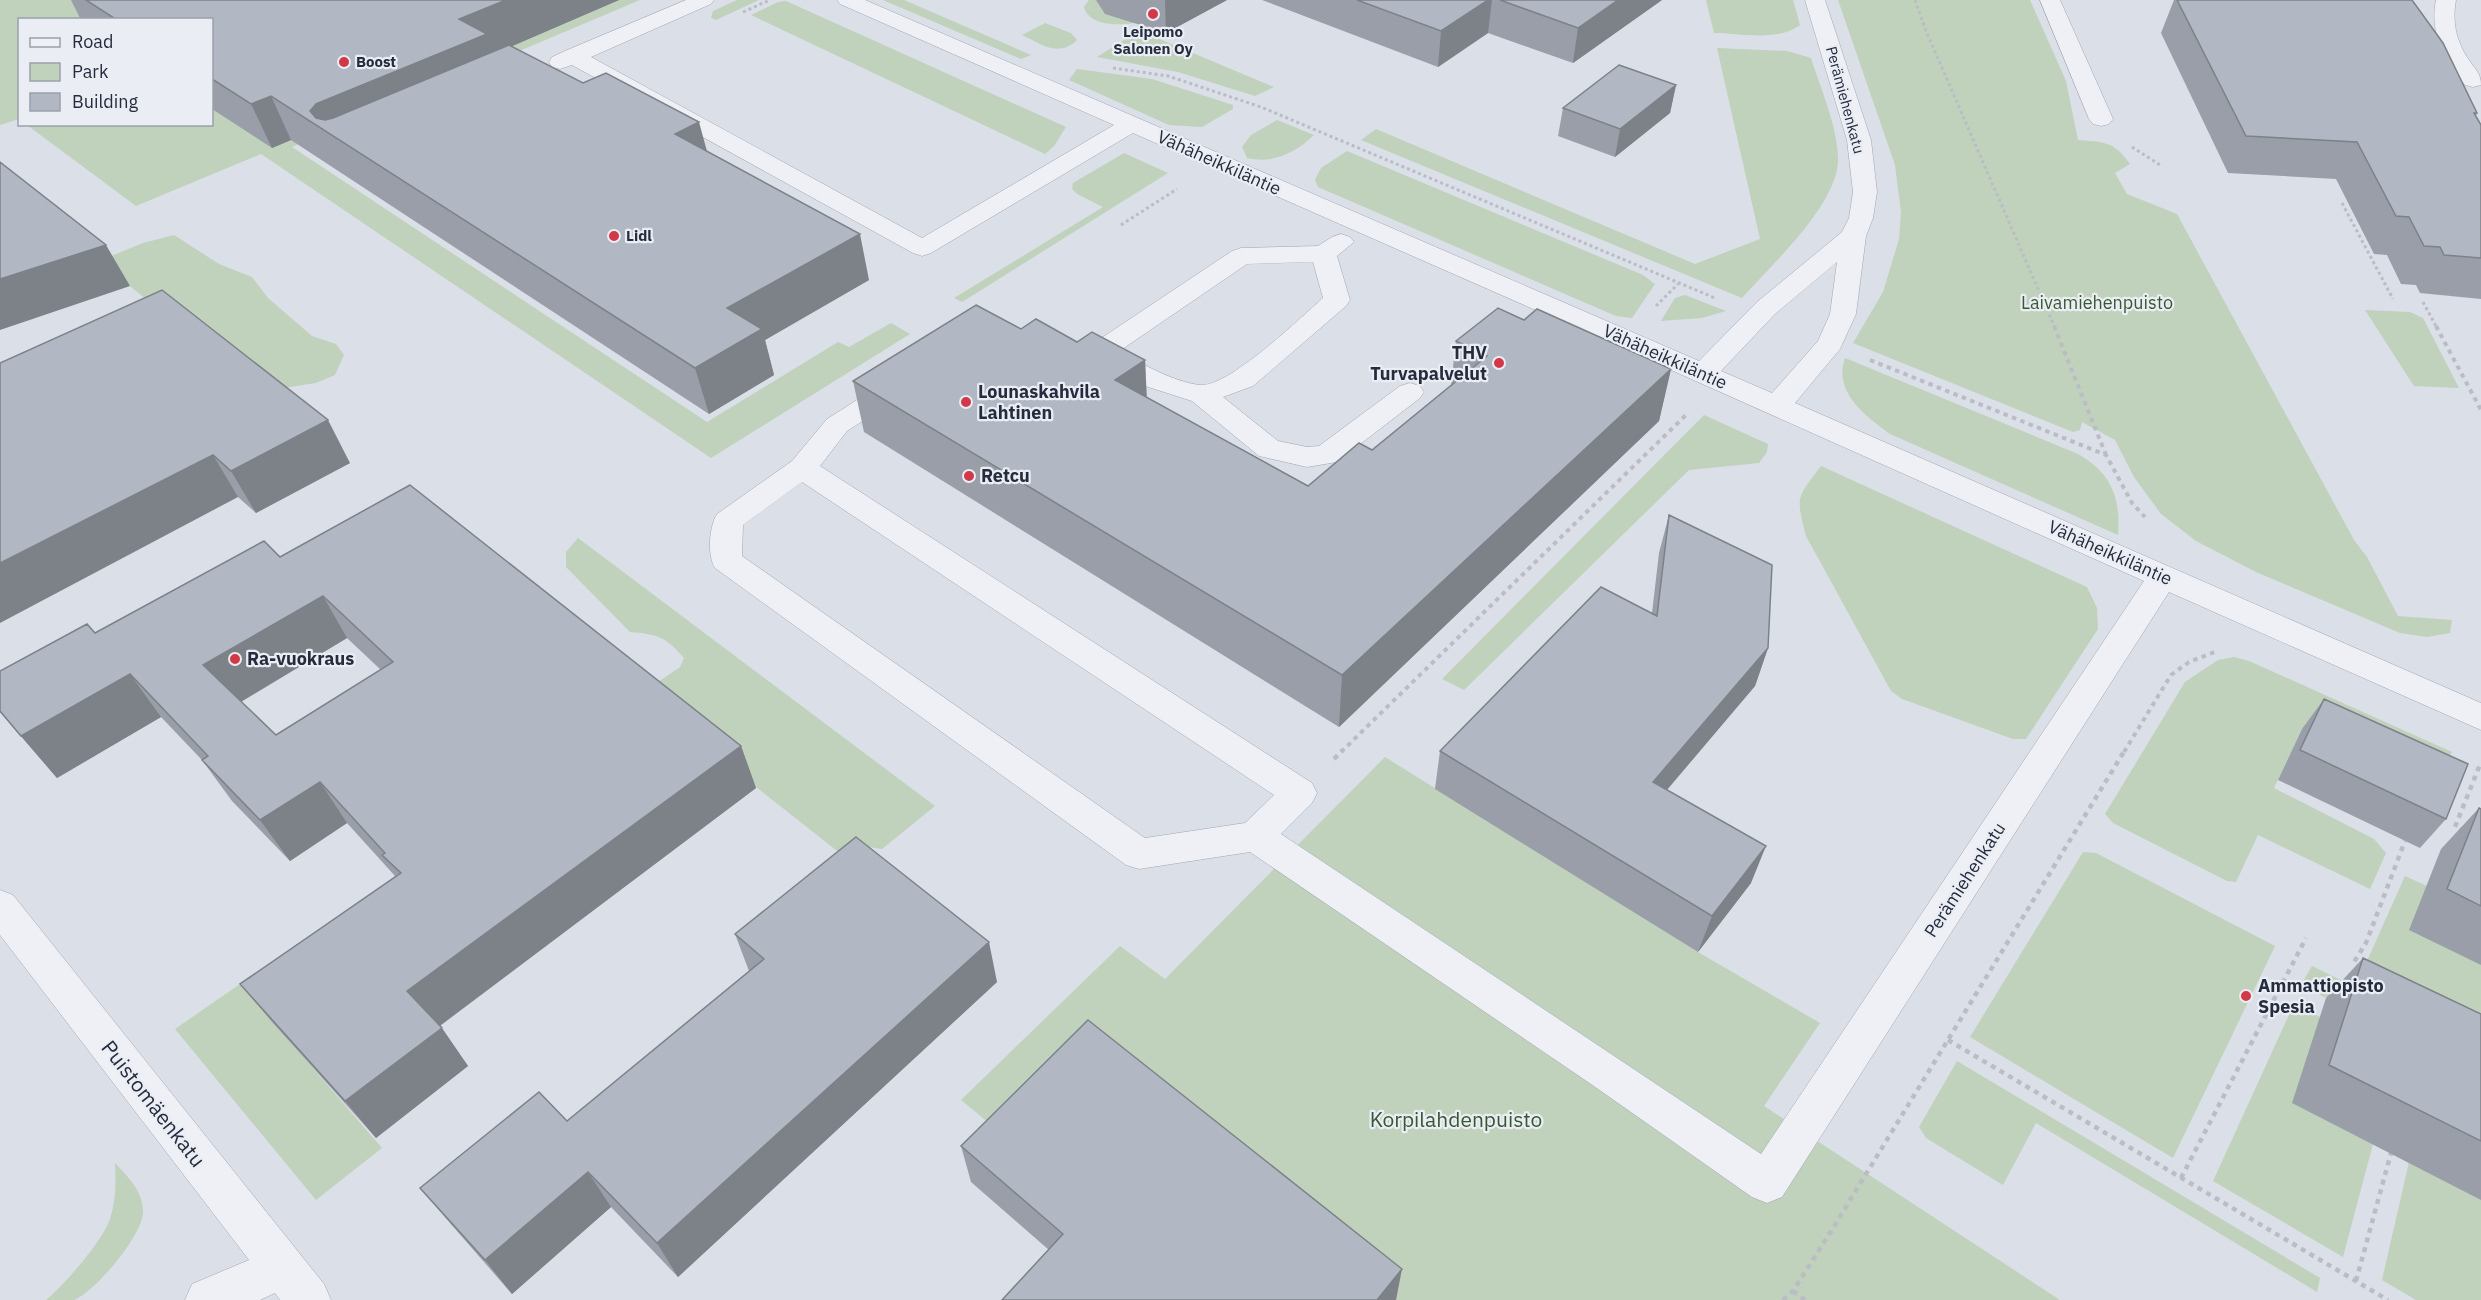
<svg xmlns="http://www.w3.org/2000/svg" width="2481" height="1300" font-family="'IBM Plex Sans',sans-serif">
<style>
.green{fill:#c0d1bc}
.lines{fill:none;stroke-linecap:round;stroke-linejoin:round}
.minor-casing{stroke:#a1a6b1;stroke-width:1}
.path-far2{stroke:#babdc5;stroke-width:3;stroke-dasharray:3 3;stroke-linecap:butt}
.path-far1{stroke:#babdc5;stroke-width:4;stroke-dasharray:4.5 4.5;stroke-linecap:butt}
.path{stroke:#babdc5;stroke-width:4.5;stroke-dasharray:5 5;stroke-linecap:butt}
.minor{fill:#eef0f5;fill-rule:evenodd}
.wall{fill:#999ea8;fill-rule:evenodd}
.shaded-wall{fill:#7d8188}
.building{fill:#b2b8c3;stroke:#7d8188;stroke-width:1.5;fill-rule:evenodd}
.poi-dot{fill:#d33848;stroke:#eaeef4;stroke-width:2}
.labels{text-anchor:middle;stroke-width:4.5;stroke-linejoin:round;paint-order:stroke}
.far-poi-label{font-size:15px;font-weight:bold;fill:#252c3d;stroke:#eaeef4;text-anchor:start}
.far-street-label{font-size:15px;fill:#252c3d;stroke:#eaeef4}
.street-label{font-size:18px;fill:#252c3d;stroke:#eaeef4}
.park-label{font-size:18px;fill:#375931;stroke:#eaeef4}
.poi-label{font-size:18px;font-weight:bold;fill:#252c3d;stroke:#eaeef4;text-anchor:start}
.near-street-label{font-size:21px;fill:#252c3d;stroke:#eaeef4}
.near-park-label{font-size:21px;fill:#375931;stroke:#eaeef4}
</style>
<rect width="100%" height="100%" fill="#dbdfe7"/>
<path class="green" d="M 0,0 L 640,0 L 292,147 L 707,422 L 838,342 L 849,347 L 891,323 L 910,334 L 711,458 L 261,154 L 136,206 L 27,125 L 212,124 L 212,20 L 20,20 L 19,119 L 0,125 Z
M 737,0 L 759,0 L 716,20 L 711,18 L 713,11 Z
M 883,0 L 904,0 L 1031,55 L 1021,59 Z
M 1089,0 L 1103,0 L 1139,22 C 1122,26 1089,27 1084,7 Z
M 1706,0 L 1793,0 L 1800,25 C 1778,42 1740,33 1714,33 Z
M 1838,0 L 2030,0 L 2066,81 L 2078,140 C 2104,142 2114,141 2130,164 L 2115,173 L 2127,194 L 2177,214 L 2354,540 L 2367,557 L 2398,616 L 2452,620 L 2450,633 L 2427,637 L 2400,633 L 2256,572 L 2196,541 L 2161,514 L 2134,477 L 2115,440 L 2082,422 L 2080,430 L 2073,432 L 1853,343 L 1883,292 L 1899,239 L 1901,212 L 1895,165 Z
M 786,1 L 1066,127 L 1054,146 L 1045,154 L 751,15 L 778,2 Z
M 1045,23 L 1071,33 L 1077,40 C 1059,58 1041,44 1022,35 Z
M 1138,31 L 1157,38 L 1274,87 L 1255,96 L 1178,72 L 1097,57 Z
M 1717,48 L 1787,51 L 1811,58 C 1821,90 1836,122 1838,156 C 1841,202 1771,265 1742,298 L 1361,140 L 1376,129 L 1695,264 L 1760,239 Z
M 1077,69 L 1152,79 L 1233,105 L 1233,109 L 1202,127 L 1169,125 L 1069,80 Z
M 1277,120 L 1314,135 C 1295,153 1273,164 1247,158 L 1242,147 L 1251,135 Z
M 1347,151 L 1643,275 L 1655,284 L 1632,318 L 1616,316 L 1318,187 L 1315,180 L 1321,168 Z
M 1124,153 L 1168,173 L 962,302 L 954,298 L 1103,207 L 1077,194 L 1072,189 L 1073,183 Z
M 174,235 L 219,264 L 252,277 L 268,298 L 312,336 L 336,344 L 344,355 L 335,375 L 316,383 L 283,388 L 238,374 L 99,261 L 143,243 Z
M 1685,295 L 1726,311 L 1702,318 L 1661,321 L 1675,298 Z
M 2365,310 L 2410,312 L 2423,318 L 2459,388 L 2414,386 Z
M 1845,358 L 2078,454 C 2111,473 2121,497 2118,535 L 1890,434 C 1865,416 1833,392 1845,358 Z
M 1704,415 L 1768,444 L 1767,452 L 1759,463 L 1689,470 L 1464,690 L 1442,679 Z
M 1821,466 L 2087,587 L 2097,608 L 2098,629 L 2026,739 L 2013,739 L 1902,699 L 1891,691 L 1806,536 C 1796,496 1796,499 1821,466 Z
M 578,538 L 935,806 L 882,849 L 869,847 L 841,854 L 666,716 L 273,1022 L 382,1148 L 316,1200 L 175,1029 L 648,702 L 642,693 L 680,667 L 684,658 C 666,637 657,634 630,632 L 566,567 L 566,552 Z
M 2234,657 L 2249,661 L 2452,752 L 2447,762 L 2302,729 L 2274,788 L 2374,839 L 2386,853 L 2370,889 L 2258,835 L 2236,882 L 2227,881 L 2113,823 L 2105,814 L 2185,682 L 2218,660 Z
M 1385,757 L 1698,952 L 1820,1023 L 1764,1106 L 2060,1300 L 1393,1300 L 1011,1141 L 961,1100 L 1120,946 L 1165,979 Z
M 2083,852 L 2096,853 L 2275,946 L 2173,1158 L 1970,1037 Z
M 2405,876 L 2427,886 L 2481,965 L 2481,1022 L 2367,961 Z
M 2312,966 L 2481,1049 L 2326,998 L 2301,985 Z
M 2294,1004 L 2320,1017 L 2373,1144 L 2343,1257 L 2213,1181 Z
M 1957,1061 L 2320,1278 L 2317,1292 L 2036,1123 L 2003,1185 L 1926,1138 L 1919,1127 Z
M 2409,1162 L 2481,1199 L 2481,1300 L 2416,1300 L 2382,1280 Z
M 115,1163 C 128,1177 142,1190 143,1210 C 145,1233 95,1292 74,1300 C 66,1300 54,1300 46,1300 C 65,1284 102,1242 110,1219 C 116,1200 116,1182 115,1163 Z"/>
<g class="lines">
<defs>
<path id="minor" d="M 686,0 L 714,0 L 711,4 L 591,57 L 922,238 L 1114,125 L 840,4 L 837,0 L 865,0 L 1699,361 L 1757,302 L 1842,232 L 1849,218 L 1853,192 L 1847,140 L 1805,0 L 1825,0 L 1871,140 L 1877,192 L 1873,218 L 1866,236 L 1856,314 L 1840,349 L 1795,403 L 2481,703 L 2481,730 L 2169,592 L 1782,1197 L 1767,1203 L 1752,1197 L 1591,1084 L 1250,852 L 1139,869 L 1126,865 L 715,568 C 707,555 709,527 717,514 L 792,461 L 827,419 L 887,381 L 897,378 L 907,381 L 911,387 L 907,393 L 847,431 L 820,466 L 1312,783 L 1317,793 L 1312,803 L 1281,834 L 1761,1154 L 2144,581 L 1615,345 L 1133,133 L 931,253 L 922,256 L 913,253 L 572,65 L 560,69 L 552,67 L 549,62 L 552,57 L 565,51 ZM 1837,262 L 1830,314 L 1818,341 L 1772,393 L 1721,371 L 1775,314 ZM 802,482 L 1274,795 L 1245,823 L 1145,838 L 742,556 L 743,525 Z
M 2040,0 L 2060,0 L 2113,119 L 2109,124 L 2101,126 L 2093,124 L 2089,119 Z
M 2436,0 L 2456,0 C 2452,22 2456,41 2469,60 C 2475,69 2481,73 2481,85 L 2473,87 L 2465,85 C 2445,58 2429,34 2436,0 Z
M 1341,234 L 1350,237 L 1354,242 L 1337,256 L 1350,300 L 1346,306 L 1253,386 L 1223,397 L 1278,441 L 1307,447 L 1319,446 L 1400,386 L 1410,383 L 1420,386 L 1424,392 L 1420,398 L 1337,462 L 1307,467 L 1259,456 L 1192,401 L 1142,385 L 1088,359 L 1084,353 L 1088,347 L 1232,251 L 1241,248 L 1318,246 L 1332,237 ZM 1313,262 L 1323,298 C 1300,318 1228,388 1200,385 C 1173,382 1142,363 1118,352 L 1247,264 Z
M 0,890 L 13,895 L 324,1284 L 331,1300 L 280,1300 L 275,1293 L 260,1300 L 185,1300 L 192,1284 L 249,1260 L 0,935 Z"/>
</defs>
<use href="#minor" class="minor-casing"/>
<path class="path-far2" d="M 1915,0 L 1926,31 L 2055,328
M 743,12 L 770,0
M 1113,68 L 1168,76 L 1261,107 L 1715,298
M 2132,147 L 2160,165
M 2342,203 L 2393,299
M 1121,225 L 1177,189
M 2423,302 L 2437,328
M 1656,306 L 1678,284"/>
<path class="path-far1" d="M 2054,326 L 2106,455
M 2436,326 L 2481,410
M 1870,360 L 2106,455 L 2132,503 L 2145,517
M 1341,752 L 1687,414
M 2124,752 L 2171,675 L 2189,662 L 2217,651"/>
<path class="path" d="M 1334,759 L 1343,750
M 2464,831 L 2455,827 L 2481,762
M 2361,968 L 2354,962 L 2366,943 L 2405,841
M 1948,1040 L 2388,1300
M 2181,1178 L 2306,938
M 2356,1281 L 2391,1153
M 1793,1291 L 1805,1300
M 1783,1300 L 1793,1291 L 1830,1233 L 2125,750"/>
<use href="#minor" class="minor"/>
</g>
<path class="wall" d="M 71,0 L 619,0 L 511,46 L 707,151 L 869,280 L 765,340 L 774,375 L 709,414 L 291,140 L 272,148 L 212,109 L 212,20 L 81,20 Z
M 1096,0 L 1227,0 L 1166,33 L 1105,14 Z
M 1262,0 L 1662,0 L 1573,63 L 1488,33 L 1438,67 Z
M 2174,0 L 2412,0 L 2477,113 L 2476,116 L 2481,125 L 2481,299 L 2420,293 L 2416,285 L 2401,284 L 2387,255 L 2374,254 L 2336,179 L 2228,173 L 2161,33 Z
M 1676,85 L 1670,113 L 1615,157 L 1558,136 L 1563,108 Z
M 1524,320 L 1671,369 L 1659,421 L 1339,727 L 864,432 L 853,381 L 1021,329 L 1077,342 L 1145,360 L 1147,398 L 1308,486 L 1372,450 L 1451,385 L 1456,341 Z
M 0,363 L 350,463 L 256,513 L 238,497 Z
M 1669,515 L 1768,648 L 1755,686 L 1667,790 L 1751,883 L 1698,952 L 1435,789 L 1440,751 L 1652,613 L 1659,553 Z
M 280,557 L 741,746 L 756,788 L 440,1026 L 468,1066 L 376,1138 L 273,1023 L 240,984 L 395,876 L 347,823 L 290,861 L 232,801 L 202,760 L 161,717 L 57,778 L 0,712 L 0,671 ZM 347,638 L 381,670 L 276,735 L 241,702 Z
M 2324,699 L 2446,819 L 2420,848 L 2278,780 L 2302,729 Z
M 2479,808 L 2481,809 L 2481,965 L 2409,930 L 2441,849 Z
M 735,934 L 997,982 L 678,1277 L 611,1207 L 512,1294 L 450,1223 L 420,1188 L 567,1121 L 749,971 Z
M 2363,958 L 2481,1014 L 2481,1200 L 2292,1103 L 2326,998 Z
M 961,1146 L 1396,1300 L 1049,1250 L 971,1182 Z"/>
<path class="shaded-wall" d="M 506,0 L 619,0 L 494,54 L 316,125 L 310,111 L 316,104 L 459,19 Z
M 1165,0 L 1227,0 L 1166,33 Z
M 1488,0 L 1492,0 L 1488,33 L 1438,67 L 1441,31 Z
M 1618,0 L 1662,0 L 1573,63 L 1578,28 Z
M 1676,85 L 1670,113 L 1615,157 L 1620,129 Z
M 271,96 L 291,140 L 272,148 L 251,104 Z
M 699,122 L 711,166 L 675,134 Z
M 860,234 L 869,280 L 765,340 L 774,375 L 709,414 L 695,368 L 727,308 Z
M 106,245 L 130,286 L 0,330 L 0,279 Z
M 1145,360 L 1147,412 L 1115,380 Z
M 1671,369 L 1659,421 L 1339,727 L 1342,675 Z
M 328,420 L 350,463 L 256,513 L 231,471 Z
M 213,455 L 238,497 L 0,623 L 0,563 Z
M 323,596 L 347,638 L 232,707 L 203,665 Z
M 1768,648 L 1755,686 L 1642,819 L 1653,782 Z
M 130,674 L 161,717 L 57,778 L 21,736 Z
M 741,746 L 756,788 L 434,1030 L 407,991 Z
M 320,782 L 347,823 L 290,861 L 260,820 Z
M 1766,846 L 1751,883 L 1698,952 L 1712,916 Z
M 989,942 L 997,982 L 678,1277 L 657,1243 Z
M 442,1028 L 468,1066 L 376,1138 L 345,1101 Z
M 588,1172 L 611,1207 L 512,1294 L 485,1260 Z
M 1402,1269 L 1396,1300 L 1377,1300 Z"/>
<path class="building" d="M 86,0 L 506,0 L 459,19 L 487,34 L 316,104 L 310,111 L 316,118 L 325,120 L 333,118 L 509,45 L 583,83 L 606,73 L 699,122 L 675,134 L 860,234 L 727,308 L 762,329 L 695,368 L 271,96 L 251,104 L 212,79 L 212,20 L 117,20 Z
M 1357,0 L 1488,0 L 1441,31 Z
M 1500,0 L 1618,0 L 1578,28 Z
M 2177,0 L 2412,0 L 2443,43 L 2477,113 L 2474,113 L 2481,125 L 2481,258 L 2444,255 L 2440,247 L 2424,246 L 2409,217 L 2396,216 L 2357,142 L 2246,136 Z
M 1619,65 L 1676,85 L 1620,129 L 1563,108 Z
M 0,162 L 106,245 L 0,279 Z
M 162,290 L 328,420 L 231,471 L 213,455 L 0,563 L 0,363 Z
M 976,305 L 1021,329 L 1036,319 L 1077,342 L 1092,332 L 1145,360 L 1115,380 L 1308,486 L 1359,443 L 1372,450 L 1487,356 L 1456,341 L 1498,308 L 1524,320 L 1537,309 L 1671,369 L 1342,675 L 853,381 Z
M 410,485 L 741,746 L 407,991 L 442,1028 L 345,1101 L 240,984 L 401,873 L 382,855 L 385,853 L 320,782 L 260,820 L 202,760 L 208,756 L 130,674 L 21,736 L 0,711 L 0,671 L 87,624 L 95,633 L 264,541 L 280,557 ZM 323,596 L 393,662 L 276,735 L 203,665 Z
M 1669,515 L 1772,565 L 1768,648 L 1653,782 L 1766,846 L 1712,916 L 1440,751 L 1601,587 L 1657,616 Z
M 2324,699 L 2468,764 L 2446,819 L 2300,750 Z
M 2479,808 L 2481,809 L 2481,906 L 2447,889 Z
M 856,837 L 989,942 L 657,1243 L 588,1172 L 485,1260 L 420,1188 L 539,1092 L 567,1121 L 764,959 L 735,934 Z
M 2363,958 L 2481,1014 L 2481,1141 L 2329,1065 Z
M 1088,1020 L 1402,1269 L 1377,1300 L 1002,1300 L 1063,1234 L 961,1146 Z"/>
<g class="poi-dot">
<circle cx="1153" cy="14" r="6"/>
<circle cx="344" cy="62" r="6"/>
<circle cx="614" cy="236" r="6"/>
<circle cx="1499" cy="363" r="6"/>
<circle cx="966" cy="402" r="6"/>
<circle cx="969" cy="476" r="6"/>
<circle cx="235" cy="659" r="6"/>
<circle cx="2246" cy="996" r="6"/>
</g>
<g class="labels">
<g class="far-poi-label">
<text x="1153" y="37" text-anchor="middle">Leipomo<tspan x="1153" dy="17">Salonen Oy</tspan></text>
<text x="356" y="67">Boost</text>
<text x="626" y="241">Lidl</text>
</g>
<g class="far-street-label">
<text transform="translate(1845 100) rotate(75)" y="5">Perämiehenkatu</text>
</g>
<g class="street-label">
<text transform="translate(1219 163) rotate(24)" y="6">Vähäheikkiläntie</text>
<text transform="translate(1665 357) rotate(24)" y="6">Vähäheikkiläntie</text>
<text transform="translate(2110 553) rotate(24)" y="6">Vähäheikkiläntie</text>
<text transform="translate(1965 880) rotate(-57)" y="6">Perämiehenkatu</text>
</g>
<g class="park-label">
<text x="2097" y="309">Laivamiehenpuisto</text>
</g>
<g class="poi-label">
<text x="1487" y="359" text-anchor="end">THV<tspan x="1487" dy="21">Turvapalvelut</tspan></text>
<text x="978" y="398">Lounaskahvila<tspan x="978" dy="21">Lahtinen</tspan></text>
<text x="981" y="482">Retcu</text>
<text x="247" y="665">Ra-vuokraus</text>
<text x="2258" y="992">Ammattiopisto<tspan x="2258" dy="21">Spesia</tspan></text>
</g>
<g class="near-street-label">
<text transform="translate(153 1104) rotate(52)" y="7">Puistomäenkatu</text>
</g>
<g class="near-park-label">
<text x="1456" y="1127">Korpilahdenpuisto</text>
</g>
</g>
<rect x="18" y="18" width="195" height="108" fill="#eaeef4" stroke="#9ba0ab" stroke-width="1.5"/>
<rect x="30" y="38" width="30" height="9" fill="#eef0f5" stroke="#9ba0ab" stroke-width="1.5"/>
<text x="72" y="48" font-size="18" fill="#252c3d">Road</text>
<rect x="30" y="63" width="30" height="18" fill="#c0d1bc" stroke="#9ba0ab" stroke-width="1.5"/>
<text x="72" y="78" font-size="18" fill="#252c3d">Park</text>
<rect x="30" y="93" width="30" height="18" fill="#b2b8c3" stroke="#9ba0ab" stroke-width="1.5"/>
<text x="72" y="108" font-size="18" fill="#252c3d">Building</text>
</svg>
